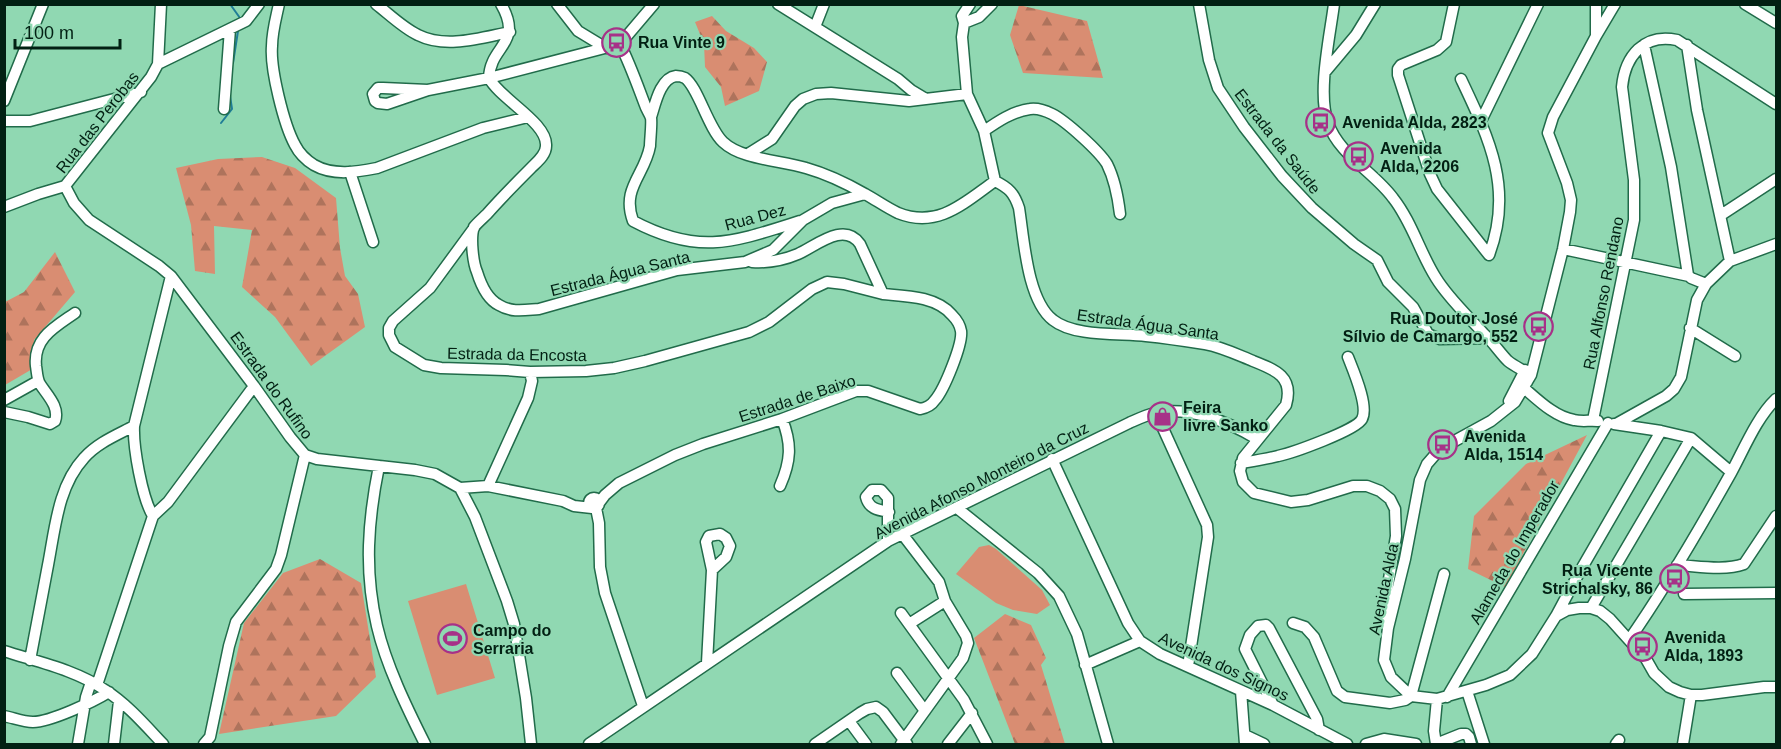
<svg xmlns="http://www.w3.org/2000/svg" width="1781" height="749" font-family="Helvetica,sans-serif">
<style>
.forest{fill:url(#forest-firs)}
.green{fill:#d98d72}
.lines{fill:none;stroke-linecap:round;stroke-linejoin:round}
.stream{stroke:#207e97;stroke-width:2}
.minor-casing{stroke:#216b4a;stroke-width:13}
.minor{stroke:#fff;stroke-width:10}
.labels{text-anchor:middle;stroke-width:4.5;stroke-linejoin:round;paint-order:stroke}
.poi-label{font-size:16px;font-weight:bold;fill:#022013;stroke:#90d8b2;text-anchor:start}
.street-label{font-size:16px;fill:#022013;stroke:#90d8b2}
</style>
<defs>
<pattern id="forest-firs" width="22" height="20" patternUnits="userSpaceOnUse" patternTransform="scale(1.5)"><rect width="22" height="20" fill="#d98d72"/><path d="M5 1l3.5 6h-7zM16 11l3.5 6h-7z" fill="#ae735c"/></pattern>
</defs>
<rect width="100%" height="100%" fill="#90d8b2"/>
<path class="forest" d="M 1019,5 L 1087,21 L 1103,78 L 1023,73 L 1010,35 Z
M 712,16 L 726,31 L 754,48 L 767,62 L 759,91 L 725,106 L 721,87 L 705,67 L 704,44 L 695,22 Z
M 262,157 L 295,168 L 336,198 L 340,248 L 345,276 L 358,294 L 365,327 L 311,366 L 275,317 L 242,287 L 252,230 L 214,226 L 215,274 L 195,271 L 191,225 L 176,168 L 218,159 Z
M 55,252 L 75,292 L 34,340 L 34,368 L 5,385 L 5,302 L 24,292 Z
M 1587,435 L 1505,587 L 1468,569 L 1474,516 L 1526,464 Z
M 320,559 L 361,583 L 376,677 L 336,716 L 219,734 L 244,623 L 283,573 Z
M 1005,614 L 1031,625 L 1046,658 L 1041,665 L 1065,744 L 1015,744 L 974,638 Z"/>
<path class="green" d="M 989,545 L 996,549 L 1042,590 L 1050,605 L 1037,614 L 1013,610 L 996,603 L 956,574 L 979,547 Z
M 466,584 L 495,678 L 437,695 L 408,601 Z"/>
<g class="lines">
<path class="stream" d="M 230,4 L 240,18
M 233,63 L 238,31
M 221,123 L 232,109 L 230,96"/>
<defs>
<path id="minor" d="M 279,4 C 276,18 272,32 272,46 C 270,69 284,125 295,145 C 299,153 306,160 314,165 C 333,176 357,172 377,168 L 483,128 L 528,117
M 376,4 C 389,14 403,28 418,35 C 446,49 480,38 510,32
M 501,4 C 524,44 490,45 489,78 C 500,99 548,123 546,146 C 546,155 537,162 531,168 C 516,183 501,198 487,214 C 483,218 477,223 474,227 C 470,237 473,263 477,272 C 481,285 487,299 499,305 C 512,313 525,310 539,309 L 677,270 L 745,262 L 773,250 L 803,220 L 832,203 L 865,194 C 876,200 887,208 898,213 C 938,229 964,203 995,181 C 1009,188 1014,193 1019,208 C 1024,239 1027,300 1053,320 C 1074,337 1120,333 1146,336 C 1166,338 1186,341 1205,344 C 1222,347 1238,355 1253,361 C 1276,370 1294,377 1286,405 L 1243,458 L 1240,471 L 1243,482 L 1254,493 L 1291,502 L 1308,500 L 1353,486 L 1367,486 L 1380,491 L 1390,499 L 1395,509 L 1396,536 L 1383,616 L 1388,628
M 557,4 L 578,31 L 606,48
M 654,4 L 620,44 C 630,64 637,84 645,105 C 646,109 650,114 651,118 C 652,123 650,140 650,146 C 645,175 621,188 633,221 C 699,256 734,242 800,221
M 778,4 L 898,79 L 911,90 L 926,99
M 992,4 L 979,17 L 964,23 L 962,37 L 967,94 L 984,131 L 995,181
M 1199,4 L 1209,60 L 1218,88 L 1244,127 L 1282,176 L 1312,208 L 1354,244 L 1377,260 L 1388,282 L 1413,307 L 1428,334 L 1440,339 L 1489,338
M 1334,4 C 1330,36 1317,93 1328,123 C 1339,155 1374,172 1393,198 C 1412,222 1420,253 1436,278 C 1449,299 1468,316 1484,334 C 1493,342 1500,353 1508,361 C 1513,365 1519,368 1524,371 L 1527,382
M 1454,4 L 1446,42 L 1437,50 L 1401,65 L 1398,69 L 1398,75 L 1430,174 L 1437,189 L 1489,255
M 1596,4 L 1596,35
M 1615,4 L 1596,36 L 1553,117 L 1548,133 L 1567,183 L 1571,200 L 1570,212 L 1563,249 L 1531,375 L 1515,402 L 1491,421 L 1440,449 L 1427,464 L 1420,480 L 1405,559 L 1388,628 L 1384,660 L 1391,677 L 1411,696 L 1437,699 L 1486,685 L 1510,675 L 1532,654 L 1556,616 L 1567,610 L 1579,608 L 1591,608 L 1600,611 L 1610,619 L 1646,659 L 1654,673 L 1669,687 L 1680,692 L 1691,695 L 1702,695 L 1764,687 L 1776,687
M 1745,4 L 1776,23
M 964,23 L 962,16 L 970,4
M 815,27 L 824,4
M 1644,45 L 1671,167 L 1688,275 L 1691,278 L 1706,284
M 1687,45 L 1697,110 L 1730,261
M 158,64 L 246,21 L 259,4
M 1325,72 L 1356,35 L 1375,4
M 1461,79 C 1489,138 1514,189 1489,255
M 428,90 L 383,88 L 378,88 L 373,94 L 375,101 L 378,103 L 387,104 L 428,90 L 489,78 L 620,44
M 4,101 L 43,4
M 224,109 L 230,29
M 651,117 C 655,105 660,78 676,76 C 678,76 683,77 685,78 C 698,87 708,128 723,142 C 742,160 781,160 806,168 C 827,174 846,183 865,194
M 4,121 L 30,121 L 141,92
M 1481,121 L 1538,4
M 984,131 C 997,122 1013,111 1030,109 C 1037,108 1046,111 1052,114 C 1066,121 1099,151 1107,164 C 1115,180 1118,197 1120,214
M 748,154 L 772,139 L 795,106 L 803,99 L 816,94 L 831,93 L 909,101 L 967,94
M 350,172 L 373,242
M 65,186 L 74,203 L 89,220 L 159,266 L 171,276 L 254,386 L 290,437 L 305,455 L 317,459 L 415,470 L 435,474 L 460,488 L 475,517 L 507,601 L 514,624 L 526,698 L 531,744
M 65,186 L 151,77 L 158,64 L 161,4
M 4,207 L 38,194 L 65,186
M 1721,215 L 1776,179
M 474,228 L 430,288 L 393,321 L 389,328 L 389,335 L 395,347 L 424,365 L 441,368 L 506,370 L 530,372 L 586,371 L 614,368 L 645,361 L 749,332 L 769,322 L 812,289 L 827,282 L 844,284 L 883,294
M 1563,249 L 1689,276
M 1690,328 L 1735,356
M 1524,388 C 1538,400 1555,417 1574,420 C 1582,422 1590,420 1598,421
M 4,400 L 38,381
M 1509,401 L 1525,370
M 4,412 L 28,417 L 50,424 L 55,421 C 60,407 47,395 40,384 C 37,379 37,372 36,366 C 33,338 55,327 75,313
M 1156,413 L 1207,525 L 1208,537 L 1188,666
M 1593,420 L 1634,220 L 1634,180 L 1622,87 C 1625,56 1644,33 1677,40 L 1776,104
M 1614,424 L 1661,431 L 1691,438 L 1731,472
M 1616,424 L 1666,396 L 1674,389 L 1681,377 L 1697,300 L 1706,284 L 1730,261 L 1776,244
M 1052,459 L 1128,623 L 1140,641 L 1160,654 L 1273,705 L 1347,744
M 1241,463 C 1253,461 1266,459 1278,456 C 1292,453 1357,430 1362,419 C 1369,406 1353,370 1348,357
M 379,466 C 368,520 364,571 377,626 C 386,665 407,708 425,744
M 488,486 L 528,398 L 532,381 L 530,372
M 780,486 C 791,461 792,444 782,419
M 460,488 L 488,486 L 563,501 L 574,506 L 592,508
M589 503a5 5 0 1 1 10 0a5 5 0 1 1-10 0Z
M 599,503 L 605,495 L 619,483 L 675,455 L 703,444 L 782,419 L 856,391 L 868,391 L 920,409 C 926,408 931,406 935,400 C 944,390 963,344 961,331 C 960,325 956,319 952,315 C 936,296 905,296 883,294 L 860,244 C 844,221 816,246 798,254 C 784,260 767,263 752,262
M 596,508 L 599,523 L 600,567 L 605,593 L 643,706
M 957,508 L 1038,573 L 1059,596 L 1077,634 L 1108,744
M 153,516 C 142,498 133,447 134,426 L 171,276
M 888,541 L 888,498 L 881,490 L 872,490 L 866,497 C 869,509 878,510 889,512
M 1677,565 C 1698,566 1724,571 1744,564 L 1776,516
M 1684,594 L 1776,593
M 1591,608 L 1691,438
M 901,613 L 964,700 L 987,744
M 1556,616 L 1579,573 L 1661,431
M 1293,623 L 1305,627 L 1314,637 L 1337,691 L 1345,697 L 1390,703 L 1405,700 L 1411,696 L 1444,574
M 909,624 L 945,601
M 1629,640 C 1666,587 1699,530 1731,473 C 1744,449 1757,417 1776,399
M 4,651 C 38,662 76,670 105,690 C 127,704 145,725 163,744
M 30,660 C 36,628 42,597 48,565 C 55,529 58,486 84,458 C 97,443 117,435 134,426
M 707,663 L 712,570 L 706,542 L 709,536 L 720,534 L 726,538 L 730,546 L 726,557 L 712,570
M 1085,665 L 1140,641
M 897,673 L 925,711
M 97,685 L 153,516 L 168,502 L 254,386
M 1241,691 L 1245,744
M 1467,691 L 1484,744
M 1447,697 L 1608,423
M 1273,705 L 1245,649 L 1250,635 L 1258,626 L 1266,625 L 1269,628 L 1317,719 L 1319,730
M 4,716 C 14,718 23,722 33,722 C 50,722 93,702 109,692
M 849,721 L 866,744
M 1245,735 L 1264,744
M 78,744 L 86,697 L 91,682
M 114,744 L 119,701
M 204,744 L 210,737 L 229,646 L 236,622 L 276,569 L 281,555 L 305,455
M 589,744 L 888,541 L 1129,423 C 1138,419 1146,415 1155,413 C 1189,406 1229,422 1257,439
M 815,744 L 860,713 L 867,709 L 876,707 L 883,712 L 907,744
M 901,744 L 963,658 L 968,643 L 966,636 L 945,601 L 939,582 L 903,535
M 948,744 L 972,713
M 1366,744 L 1384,739 L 1416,744
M 1436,744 L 1434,731 L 1437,699
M 1436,744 L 1461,734 L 1466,734 L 1469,737 L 1471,744
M 1616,744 L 1619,740
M 1683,744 L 1691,695"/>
</defs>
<use href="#minor" class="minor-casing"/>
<use href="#minor" class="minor"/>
</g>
<defs>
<symbol id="bus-ring" viewBox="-11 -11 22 22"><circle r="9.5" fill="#90d8b2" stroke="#a73188" stroke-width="1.5"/><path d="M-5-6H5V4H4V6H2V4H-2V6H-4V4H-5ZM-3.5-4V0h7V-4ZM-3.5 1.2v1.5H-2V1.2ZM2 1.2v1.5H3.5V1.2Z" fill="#a73188"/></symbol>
<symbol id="shop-ring" viewBox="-11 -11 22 22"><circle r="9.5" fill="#90d8b2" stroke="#a73188" stroke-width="1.5"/><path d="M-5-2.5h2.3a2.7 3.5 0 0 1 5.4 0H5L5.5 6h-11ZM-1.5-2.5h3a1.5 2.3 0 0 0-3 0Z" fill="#a73188"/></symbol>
<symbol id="stadium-ring" viewBox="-11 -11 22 22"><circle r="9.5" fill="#90d8b2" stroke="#a73188" stroke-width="1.5"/><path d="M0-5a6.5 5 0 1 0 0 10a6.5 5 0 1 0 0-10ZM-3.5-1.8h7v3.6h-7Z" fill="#a73188"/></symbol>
</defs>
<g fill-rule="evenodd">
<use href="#bus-ring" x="600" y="26" width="33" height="33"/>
<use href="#bus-ring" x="1304" y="106" width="33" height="33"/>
<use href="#bus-ring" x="1342" y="140" width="33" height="33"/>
<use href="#bus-ring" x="1522" y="310" width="33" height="33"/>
<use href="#shop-ring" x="1146" y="400" width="33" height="33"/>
<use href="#bus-ring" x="1426" y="428" width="33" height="33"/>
<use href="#bus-ring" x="1658" y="562" width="33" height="33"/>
<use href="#stadium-ring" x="436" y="622" width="33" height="33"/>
<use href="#bus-ring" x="1626" y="630" width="33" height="33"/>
</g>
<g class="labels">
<g class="poi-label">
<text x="638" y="48">Rua Vinte 9</text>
<text x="1342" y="128">Avenida Alda, 2823</text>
<text x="1380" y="154">Avenida<tspan x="1380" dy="18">Alda, 2206</tspan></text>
<text x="1518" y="324" text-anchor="end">Rua Doutor José<tspan x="1518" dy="18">Sílvio de Camargo, 552</tspan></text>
<text x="1183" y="413">Feira<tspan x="1183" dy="18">livre Sanko</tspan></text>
<text x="1464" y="442">Avenida<tspan x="1464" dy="18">Alda, 1514</tspan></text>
<text x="1653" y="576" text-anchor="end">Rua Vicente<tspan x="1653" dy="18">Strichalsky, 86</tspan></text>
<text x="473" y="636">Campo do<tspan x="473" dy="18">Serraria</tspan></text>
<text x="1664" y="643">Avenida<tspan x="1664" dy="18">Alda, 1893</tspan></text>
</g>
<g class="street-label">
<text transform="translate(97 122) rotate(-52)" y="6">Rua das Perobas</text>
<text transform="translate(1278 141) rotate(52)" y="6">Estrada da Saúde</text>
<text transform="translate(755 217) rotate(-15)" y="6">Rua Dez</text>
<text transform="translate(620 273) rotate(-14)" y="6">Estrada Água Santa</text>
<text transform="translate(1603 293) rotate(-79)" y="6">Rua Alfonso Rendano</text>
<text transform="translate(1148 324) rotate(8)" y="6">Estrada Água Santa</text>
<text transform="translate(517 354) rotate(1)" y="6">Estrada da Encosta</text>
<text transform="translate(272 385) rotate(54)" y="6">Estrada do Rufino</text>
<text transform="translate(797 398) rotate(-18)" y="6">Estrada de Baixo</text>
<text transform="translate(981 480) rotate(-27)" y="6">Avenida Afonso Monteiro da Cruz</text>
<text transform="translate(1514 552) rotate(-60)" y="6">Alameda do Imperador</text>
<text transform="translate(1383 589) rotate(-78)" y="6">Avenida Alda</text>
<text transform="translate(1224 666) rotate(25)" y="6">Avenida dos Signos</text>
</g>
</g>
<rect width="1781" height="749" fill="none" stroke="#022013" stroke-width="12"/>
<path d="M15 39v9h105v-9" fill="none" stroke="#022013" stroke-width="3"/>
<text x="24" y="39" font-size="18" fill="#022013" stroke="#90d8b2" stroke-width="4.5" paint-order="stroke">100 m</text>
</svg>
